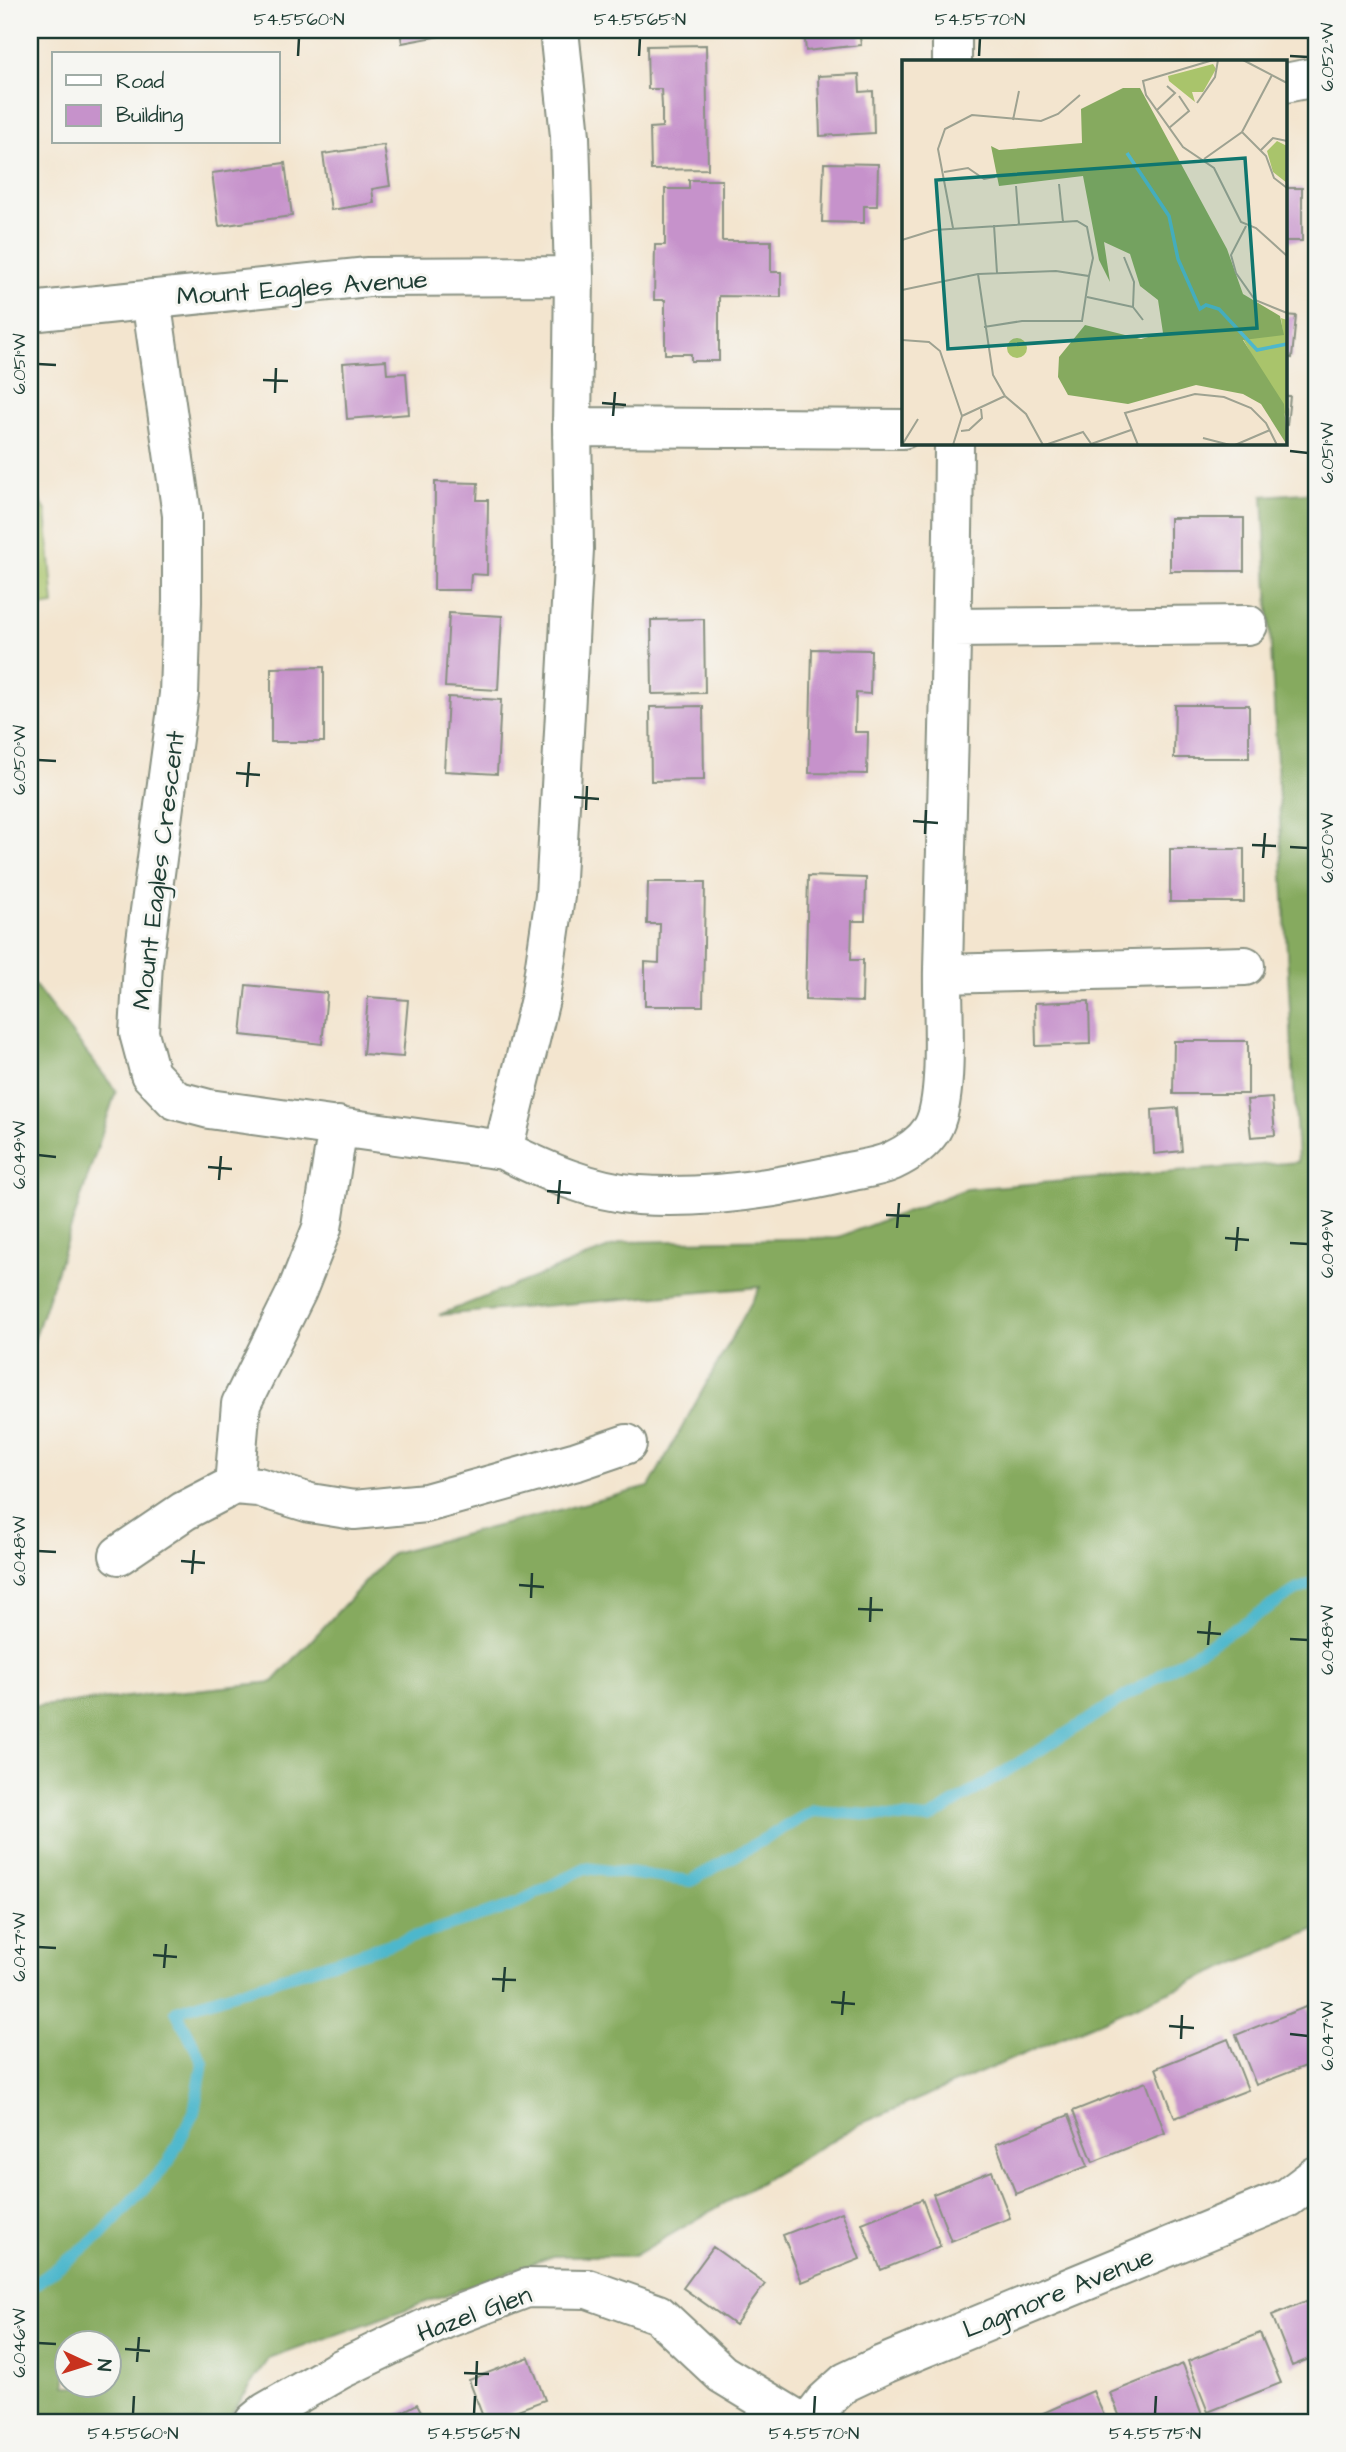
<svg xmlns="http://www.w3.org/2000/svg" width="1346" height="2452" font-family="'Architects Daughter',sans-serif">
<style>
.green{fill:#a9c46b;stroke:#648050;stroke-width:2}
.forest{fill:#86aa5f;stroke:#52744a;stroke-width:2;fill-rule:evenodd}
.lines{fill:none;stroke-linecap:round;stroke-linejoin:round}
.stream{stroke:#4eb7cc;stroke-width:12}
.building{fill:#c692cb}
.minor-casing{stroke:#899182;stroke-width:42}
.minor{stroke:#fff;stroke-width:38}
.ticks{fill:none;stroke:#1f3d34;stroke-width:2.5}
.labels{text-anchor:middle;stroke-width:6;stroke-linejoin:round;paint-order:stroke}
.street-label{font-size:26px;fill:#1f3d34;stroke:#f6f6f2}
.inset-river{fill:none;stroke:#4eb7cc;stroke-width:3.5}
.inset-road{fill:none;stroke:#9ea291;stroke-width:2}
.view{fill:#0f766e;fill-opacity:0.15;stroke:#0f766e;stroke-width:3.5}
.inset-edge{fill:none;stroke:#1f3d34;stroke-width:3.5}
.neatline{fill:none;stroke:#1f3d34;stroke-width:2.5}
.ticks-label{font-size:18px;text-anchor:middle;fill:#1f3d34}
</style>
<rect width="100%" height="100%" fill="#f6f6f2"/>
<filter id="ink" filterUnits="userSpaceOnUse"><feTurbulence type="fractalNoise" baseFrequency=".0143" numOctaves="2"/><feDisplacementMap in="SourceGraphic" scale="14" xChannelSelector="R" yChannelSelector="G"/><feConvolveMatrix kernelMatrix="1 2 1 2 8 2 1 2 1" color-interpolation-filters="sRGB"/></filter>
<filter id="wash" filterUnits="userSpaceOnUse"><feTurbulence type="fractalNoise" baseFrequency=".00686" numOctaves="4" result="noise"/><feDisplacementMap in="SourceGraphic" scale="28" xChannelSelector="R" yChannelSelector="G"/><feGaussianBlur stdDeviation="1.57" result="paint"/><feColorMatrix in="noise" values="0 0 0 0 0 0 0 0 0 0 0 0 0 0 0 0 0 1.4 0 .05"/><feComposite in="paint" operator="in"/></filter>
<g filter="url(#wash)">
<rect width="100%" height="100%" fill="#f3e5cf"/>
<path class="green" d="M 30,484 L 46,511 L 54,605 L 30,608 Z"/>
<path class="forest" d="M 1316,492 L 1316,1929 L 860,2124 L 634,2256 L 553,2256 L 269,2359 L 226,2422 L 30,2422 L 30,1707 L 273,1682 L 392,1553 L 649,1487 L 760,1287 L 439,1315 L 624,1242 L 836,1238 L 966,1189 L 1298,1162 L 1263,496 ZM 66,2344 L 108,2344 L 108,2386 L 66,2386 Z
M 30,983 L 36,987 L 116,1091 L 30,1352 Z"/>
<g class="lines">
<path class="stream" d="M 30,2288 L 100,2236 L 168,2163 L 194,2112 L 203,2063 L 176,2011 L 509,1907 L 585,1868 L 691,1881 L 813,1811 L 929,1819 L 1295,1591 L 1316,1582"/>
</g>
<g id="blocks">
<path class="building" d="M 400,30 L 443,30 L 445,35 L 402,43 Z
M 804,30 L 859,30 L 861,45 L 806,51 Z
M 706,45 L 708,169 L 651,170 L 650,128 L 662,127 L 662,106 L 661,89 L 648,89 L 647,46 Z
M 859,74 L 860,92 L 873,91 L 874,133 L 820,136 L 818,76 Z
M 384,145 L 390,186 L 372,189 L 374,203 L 331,210 L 323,154 Z
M 285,163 L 292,216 L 219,226 L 212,173 Z
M 824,163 L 878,164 L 877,206 L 864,206 L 864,223 L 822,222 Z
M 689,180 L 722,180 L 722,241 L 771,241 L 771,272 L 781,272 L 781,297 L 719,296 L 719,361 L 691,361 L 691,354 L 665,354 L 665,300 L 654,300 L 655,245 L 665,245 L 665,189 L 689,189 Z
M 1285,188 L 1302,188 L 1302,241 L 1285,241 Z
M 31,225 L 39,261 L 30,264 L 30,226 Z
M 1285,315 L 1296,316 L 1292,358 L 1285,357 Z
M 386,360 L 387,374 L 406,373 L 409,414 L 347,419 L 343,363 Z
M 1285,396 L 1290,396 L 1287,425 L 1285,425 Z
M 435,482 L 478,483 L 477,500 L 488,500 L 487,575 L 471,574 L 470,590 L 434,590 Z
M 1170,518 L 1244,518 L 1244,571 L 1170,571 Z
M 449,613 L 502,616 L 498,690 L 445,687 Z
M 704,619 L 705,693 L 652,694 L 651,620 Z
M 812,649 L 871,650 L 870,694 L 856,693 L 855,732 L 868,732 L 867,774 L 809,773 Z
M 324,667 L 324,742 L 271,742 L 271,668 Z
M 448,697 L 501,700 L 497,774 L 444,771 Z
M 1175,705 L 1249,705 L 1249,758 L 1174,758 Z
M 703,706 L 704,780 L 651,781 L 650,707 Z
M 1170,849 L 1244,849 L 1244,902 L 1170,902 Z
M 808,876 L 866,878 L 865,921 L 852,921 L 851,960 L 863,960 L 862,1002 L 805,1000 Z
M 648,882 L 705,882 L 703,1006 L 645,1006 L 645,962 L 659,963 L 660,924 L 647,924 Z
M 246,985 L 327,993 L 322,1044 L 241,1035 Z
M 368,997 L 408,1000 L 403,1057 L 363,1054 Z
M 1089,1001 L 1090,1044 L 1036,1046 L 1035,1003 Z
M 1174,1041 L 1248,1041 L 1248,1094 L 1173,1094 Z
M 1272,1098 L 1275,1135 L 1251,1137 L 1247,1100 Z
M 1178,1108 L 1182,1151 L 1154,1154 L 1152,1110 Z
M 1308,2006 L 1316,2026 L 1316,2062 L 1256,2085 L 1236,2035 Z
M 1228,2039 L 1248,2090 L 1175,2118 L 1156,2068 Z
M 1146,2082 L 1165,2133 L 1093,2162 L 1073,2111 Z
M 1069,2115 L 1088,2166 L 1016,2194 L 996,2144 Z
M 992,2171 L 1010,2218 L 951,2241 L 933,2194 Z
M 922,2199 L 940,2246 L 881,2270 L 862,2223 Z
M 842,2212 L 860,2259 L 802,2282 L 783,2235 Z
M 713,2247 L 765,2284 L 735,2325 L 683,2288 Z
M 1316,2297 L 1316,2356 L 1292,2366 L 1272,2315 Z
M 1260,2333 L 1281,2383 L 1208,2412 L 1188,2361 Z
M 529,2357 L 545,2400 L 485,2422 L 469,2380 Z
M 1183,2364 L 1202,2415 L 1182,2422 L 1122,2422 L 1110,2393 Z
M 1093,2391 L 1107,2422 L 1023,2422 L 1057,2407 Z
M 417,2404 L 427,2422 L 384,2422 L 389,2419 Z"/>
</g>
</g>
<g filter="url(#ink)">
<use href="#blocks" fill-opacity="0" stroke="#899182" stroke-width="2"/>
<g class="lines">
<defs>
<path id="minor" d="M 559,30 L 570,136 L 574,276 L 572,427 L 574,549 L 555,896 L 540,999 L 503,1150 C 546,1171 590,1191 638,1195 C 708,1200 781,1188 848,1172 C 862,1169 879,1167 892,1161 C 907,1154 923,1143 932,1129 C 950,1099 942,1008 943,970 C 947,794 953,619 954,443
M 952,30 L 952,61
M 1285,83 L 1316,77
M 151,299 L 182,515 L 182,602 L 179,694 L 143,963 L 139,1033 L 150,1074 L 175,1100 L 209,1109 L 503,1150
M 30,312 L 368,277 L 574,276
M 572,427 L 903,429
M 953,628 L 1248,625
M 943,974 L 1245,966
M 234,1485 L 241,1404 L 297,1291 L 322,1228 L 338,1126
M 119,1555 L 184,1511 L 234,1485 L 258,1487 L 310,1503 L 354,1510 L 426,1503 L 577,1461 L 627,1444
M 254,2422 L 266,2412 L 341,2369 L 443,2320 L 527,2288 L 588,2289 L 658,2314 L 722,2374 L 801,2422
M 809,2422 L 825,2401 L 846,2382 L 882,2365 L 1287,2198 L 1316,2176"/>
</defs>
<use href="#minor" class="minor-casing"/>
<use href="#minor" class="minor"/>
</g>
</g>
<path class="ticks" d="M 298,56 L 299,38M 639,56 L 640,38M 979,56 L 980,38M 1290,56 L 1308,57M 38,364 L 56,365M 263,380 L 288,381M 275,393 L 276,368M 602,403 L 626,405M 613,416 L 615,392M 1290,451 L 1308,453M 38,760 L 56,761M 236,773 L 260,775M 247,787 L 249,762M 574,797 L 599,799M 586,810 L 587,786M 913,821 L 938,823M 925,834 L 926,810M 1252,845 L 1276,846M 1290,847 L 1308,848M 1263,858 L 1265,833M 38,1155 L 56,1157M 208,1167 L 232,1169M 219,1180 L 221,1156M 547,1191 L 571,1193M 558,1204 L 560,1180M 886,1215 L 910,1216M 897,1228 L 899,1203M 1225,1238 L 1249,1240M 1290,1243 L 1308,1244M 1236,1251 L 1238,1227M 38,1551 L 56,1552M 181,1561 L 205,1563M 192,1574 L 194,1550M 519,1585 L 544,1587M 531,1598 L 532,1573M 858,1609 L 883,1610M 870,1622 L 871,1597M 1197,1632 L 1221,1634M 1290,1639 L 1308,1640M 1208,1645 L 1210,1621M 38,1947 L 56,1948M 153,1955 L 177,1957M 164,1968 L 166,1944M 492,1979 L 516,1980M 503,1992 L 505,1967M 831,2002 L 855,2004M 842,2015 L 844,1991M 1169,2026 L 1194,2028M 1290,2034 L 1308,2036M 1181,2039 L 1182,2015M 38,2343 L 56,2344M 125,2349 L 150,2351M 137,2362 L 139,2337M 464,2373 L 489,2374M 476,2386 L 477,2361M 133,2414 L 134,2396M 474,2414 L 475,2396M 814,2414 L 815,2396M 1155,2414 L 1156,2396"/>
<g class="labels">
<g class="street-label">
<text transform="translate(302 287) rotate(-4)" y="9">Mount Eagles Avenue</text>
<text transform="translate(158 870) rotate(-83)" y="9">Mount Eagles Crescent</text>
<text transform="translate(1058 2292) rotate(-22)" y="9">Lagmore Avenue</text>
<text transform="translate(474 2313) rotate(-20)" y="9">Hazel Glen</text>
</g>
</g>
<g transform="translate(902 60)">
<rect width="385" height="385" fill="#f3e5cf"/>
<path d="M 311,4 L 314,9 L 301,32 L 290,32 L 293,42 L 267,21 L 266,16 ZM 375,81 L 385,86 L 385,123 L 371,112 L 365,91 ZM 379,258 L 385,260 L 385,358 L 341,279 L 381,274 ZM105 288a10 10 0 1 1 20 0a10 10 0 1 1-20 0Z" fill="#a9c46b"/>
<path d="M 221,28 L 238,28 L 325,189 L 341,234 L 378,256 L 382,275 L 341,280 L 382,344 L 385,385 L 359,344 L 341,334 L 294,325 L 226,344 L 166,335 L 156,317 L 157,297 L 183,265 L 239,279 L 261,273 L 256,240 L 238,226 L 228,194 L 202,182 L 208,222 L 197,200 L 181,116 L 97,126 L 89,86 L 97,90 L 180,83 L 179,49 Z" fill="#86aa5f"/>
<path class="inset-river" d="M 225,93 L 267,156 L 276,199 L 298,249 L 304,245 L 317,249 L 355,290 L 385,284"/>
<path class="inset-road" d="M 311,0 L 241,21 L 244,35 L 281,87 L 312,108 L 339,162 L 354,168 L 385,196M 341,0 L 385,23M 295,43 L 313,17 L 316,0M 255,50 L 273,33 L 265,26M 111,60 L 117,31M 267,68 L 287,51 L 277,36M 340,72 L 364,96 L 372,118 L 385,128M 359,90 L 371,78 L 385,81M 302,99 L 340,72 L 370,15M 42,112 L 66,108 L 82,119 L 93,117M 157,124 L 161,162M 114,126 L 117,164M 92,165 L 95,213M 344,166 L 329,195 L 334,213 L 353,240 L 385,253M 51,168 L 36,89 L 43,69 L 70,55 L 139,61 L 156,54 L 178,35M 0,180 L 32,170 L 175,161 L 185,167 L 191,198 L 187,216 L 154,211 L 76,214 L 0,230M 222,197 L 232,222 L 231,247 L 241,260M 76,214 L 91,315 L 103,336 L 124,354 L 141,385M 185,237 L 231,247M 82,267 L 120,261 L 180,261 L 187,216M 0,280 L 27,282 L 38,291 L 60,356 L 51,385M 60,356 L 103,336M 59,371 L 67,370 L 80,358 L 79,349M 301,378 L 328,385M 189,384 L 229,370M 0,385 L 16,359M 143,385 L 181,372 L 190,385M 236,385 L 223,353 L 293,334 L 322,337 L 349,348 L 364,363 L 375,385M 333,385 L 368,370"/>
<path class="view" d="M 343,98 L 355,268 L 46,289 L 34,120 Z"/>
<rect width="385" height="385" class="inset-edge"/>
</g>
<rect width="1346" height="2452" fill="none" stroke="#f6f6f2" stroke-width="77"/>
<rect x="52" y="52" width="228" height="91" fill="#f6f6f2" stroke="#a0aca6" stroke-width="2"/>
<rect x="66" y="75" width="35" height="10" fill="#ffffff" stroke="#a0aca6" stroke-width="2"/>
<text x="116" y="88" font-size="21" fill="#1f3d34">Road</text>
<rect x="66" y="105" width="35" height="21" fill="#c692cb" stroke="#a0aca6" stroke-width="2"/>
<text x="116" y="122" font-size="21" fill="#1f3d34">Building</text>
<g transform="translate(88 2364) rotate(94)"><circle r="33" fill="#f6f6f2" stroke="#a0aca6" stroke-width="2"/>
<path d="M0-5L12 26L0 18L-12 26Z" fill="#c8321e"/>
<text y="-10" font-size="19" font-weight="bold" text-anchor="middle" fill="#1f3d34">N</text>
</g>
<rect x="38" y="38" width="1270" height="2376" class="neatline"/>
<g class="ticks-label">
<text x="299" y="25">54.5560°N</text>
<text x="640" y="25">54.5565°N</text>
<text x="980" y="25">54.5570°N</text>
<text transform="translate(1327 57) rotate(-90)" y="6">6.052°W</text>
<text transform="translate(19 364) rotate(-90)" y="6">6.051°W</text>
<text transform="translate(1327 453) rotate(-90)" y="6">6.051°W</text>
<text transform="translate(19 760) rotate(-90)" y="6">6.050°W</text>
<text transform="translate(1327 848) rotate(-90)" y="6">6.050°W</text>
<text transform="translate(19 1155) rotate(-90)" y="6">6.049°W</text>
<text transform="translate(1327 1244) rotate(-90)" y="6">6.049°W</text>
<text transform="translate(19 1551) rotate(-90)" y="6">6.048°W</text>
<text transform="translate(1327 1640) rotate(-90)" y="6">6.048°W</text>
<text transform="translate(19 1947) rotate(-90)" y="6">6.047°W</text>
<text transform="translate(1327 2036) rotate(-90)" y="6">6.047°W</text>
<text transform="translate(19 2343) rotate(-90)" y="6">6.046°W</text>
<text x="133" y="2439">54.5560°N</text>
<text x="474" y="2439">54.5565°N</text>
<text x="814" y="2439">54.5570°N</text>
<text x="1155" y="2439">54.5575°N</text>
</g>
</svg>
